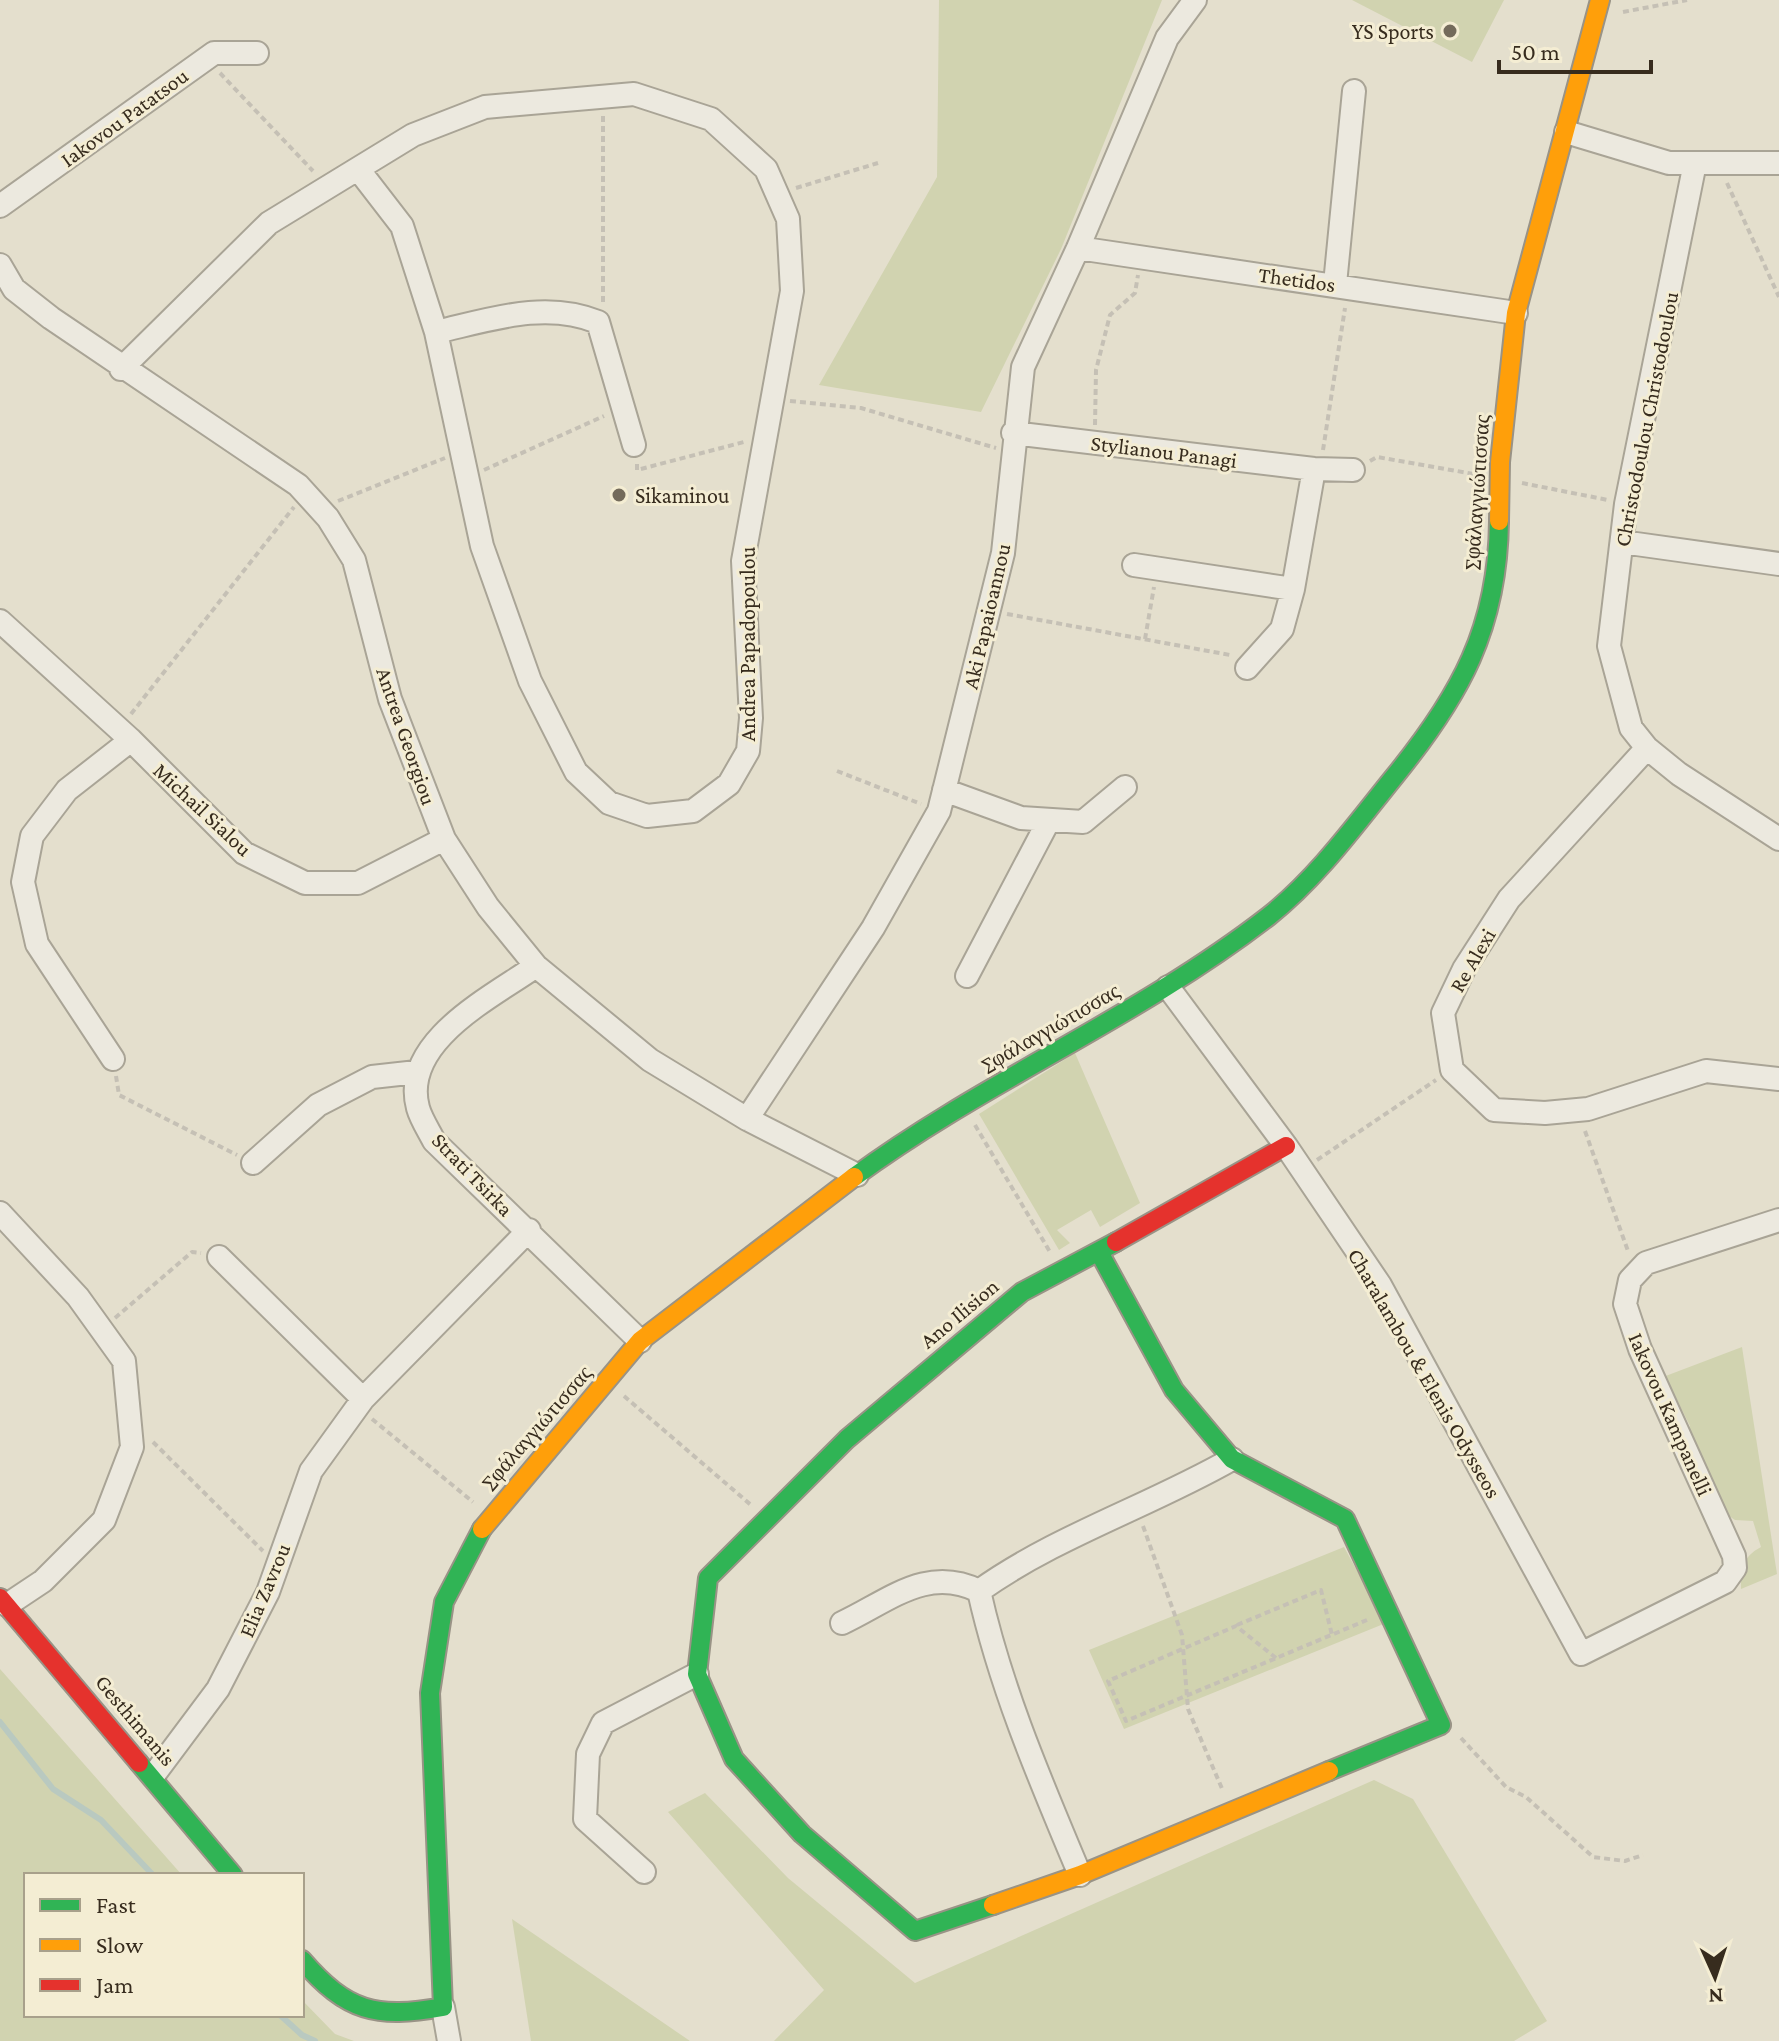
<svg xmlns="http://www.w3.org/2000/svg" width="1779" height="2041" font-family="'Crimson Pro',serif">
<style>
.green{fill:#d1d3b0}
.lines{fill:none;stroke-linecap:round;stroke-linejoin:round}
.stream{stroke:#b9c9c0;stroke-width:6}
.street-casing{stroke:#a9a496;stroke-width:26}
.fast-casing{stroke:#999386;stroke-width:22}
.slow-casing{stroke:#999386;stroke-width:22}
.jam-casing{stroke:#999386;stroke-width:22}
.path{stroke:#c5c0b5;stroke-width:4;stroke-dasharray:6 4;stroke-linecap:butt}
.street{stroke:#ece9df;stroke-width:22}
.fast{stroke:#30b455;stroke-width:18}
.slow{stroke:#ff9f0a;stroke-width:18}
.jam{stroke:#e5322d;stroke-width:18}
.poi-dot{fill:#746b5b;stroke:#f4edd3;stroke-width:3}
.labels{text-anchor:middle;stroke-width:6;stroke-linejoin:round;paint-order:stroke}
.poi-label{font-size:22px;fill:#372c1e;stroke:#f4edd3;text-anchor:end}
.street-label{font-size:22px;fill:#372c1e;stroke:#f4edd3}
</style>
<rect width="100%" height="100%" fill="#e4dfcd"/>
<path class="green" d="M 939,0 L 1162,0 L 1061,249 L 981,412 L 819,385 L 937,177 Z
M 1352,0 L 1504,0 L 1472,62 Z
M 1075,1053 L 1140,1203 L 1100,1227 L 1091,1210 L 1057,1230 L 1070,1243 L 1059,1250 L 979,1114 Z
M 1742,1347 L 1777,1574 L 1741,1589 C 1741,1569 1742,1557 1761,1547 L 1753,1521 L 1735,1520 L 1723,1512 L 1684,1438 L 1690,1426 L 1674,1394 L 1664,1391 L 1663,1377 Z
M 1344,1547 L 1386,1623 L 1124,1729 L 1089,1650 Z
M 0,1669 L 182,1875 L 26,1875 L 26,2015 L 302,2015 L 302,2000 L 335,2034 L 354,2041 L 0,2041 Z
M 1374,1780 L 1413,1799 L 1547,2021 L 1514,2041 L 774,2041 L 824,1990 L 668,1812 L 705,1793 L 788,1878 L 915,1983 Z
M 512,1919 L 690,2041 L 531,2041 Z"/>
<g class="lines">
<path class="stream" d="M 0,1722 L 53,1789 L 101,1820 L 153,1875
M 280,2015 L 302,2035 L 315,2041"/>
<defs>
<path id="street" d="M 1566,132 L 1669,163 L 1779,163
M 1695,163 L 1626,504 L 1609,646 L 1631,728 L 1647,748 L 1679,774 L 1779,839
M 0,206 L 214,53 L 257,53
M 1078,248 L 1516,313
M 0,265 L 14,289 L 51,318 L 298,485 L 328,518 L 354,560 L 390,699 L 444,839 L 488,907 L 536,966 L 650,1060 L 747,1119 L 857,1175
M 1335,284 L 1354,91
M 436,332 C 489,320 545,300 598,322 L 634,445
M 121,369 L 269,223 L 413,135 L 485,107 L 634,94 L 711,119 L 766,169 L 788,219 L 792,291 L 743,561 L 751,718 L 748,751 L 729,784 L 693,811 L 647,816 L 609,803 L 576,772 L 530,681 L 482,546 L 436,332 L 402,226 L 358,169
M 1013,433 L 1314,469 L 1353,470
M 1622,542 L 1779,564
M 1134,565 L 1293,589
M 0,621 L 131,740 L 244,853 L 305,883 L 358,883 L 444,839
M 1247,668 L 1282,629 L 1293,589 L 1314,469
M 1647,748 L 1509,899 L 1464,969 L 1443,1013 L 1452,1070 L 1494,1110 L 1545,1113 L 1588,1109 L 1706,1071 L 1779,1079
M 944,790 L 1021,818 L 1083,822 L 1125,787
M 536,966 C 492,997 400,1042 418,1108 C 421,1119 429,1131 434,1141 L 640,1341
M 967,976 L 1049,820
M 1168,987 L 1286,1146 L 1380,1285 L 1581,1654 L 1725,1582 L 1735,1568 L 1734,1556 L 1640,1349 L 1625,1304 L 1630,1280 L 1646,1263 L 1779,1220
M 113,1059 L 37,944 L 23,882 L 32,836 L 67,790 L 131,740
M 747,1119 L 873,928 L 939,811 L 1003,553 L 1023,367 L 1078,248 L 1167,38 L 1195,0
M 253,1163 L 318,1105 L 372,1077 L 417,1072
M 0,1213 L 78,1297 L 124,1361 L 132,1447 L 104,1520 L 43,1581 L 7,1605
M 219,1257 L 363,1399
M 979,1591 C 1001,1690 1041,1782 1080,1875
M 842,1623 C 889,1601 927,1565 979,1591 C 1056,1536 1150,1506 1232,1459
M 153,1776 L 218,1689 L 268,1592 L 311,1471 L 363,1399 L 529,1230
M 644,1872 L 585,1819 L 588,1754 L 603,1723 L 697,1674
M 443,2007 L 449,2041"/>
<path id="fast" d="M 854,1177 C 986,1080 1139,1017 1269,916 C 1317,878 1356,824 1394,777 C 1460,696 1498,628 1499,521
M 1099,1252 L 1174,1390 L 1232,1459 L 1345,1519 L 1441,1725 L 1329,1771
M 139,1763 L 233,1875
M 993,1905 L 915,1931 L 802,1834 L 734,1759 L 697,1674 L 708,1578 L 847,1439 L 1022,1292 L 1116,1242
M 302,1960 C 347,2012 376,2019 443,2007 L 430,1693 L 444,1602 L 482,1529"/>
<path id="slow" d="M 1499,521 L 1500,462 L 1516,313 L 1600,0
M 482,1529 L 640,1341 L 854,1177
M 993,1905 L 1080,1875 L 1329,1771"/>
<path id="jam" d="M 1116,1242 L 1286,1146
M 0,1598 L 139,1763"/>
</defs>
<use href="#street" class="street-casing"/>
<use href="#fast" class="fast-casing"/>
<use href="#slow" class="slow-casing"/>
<use href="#jam" class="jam-casing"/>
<path class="path" d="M 1623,12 L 1687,0
M 220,73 L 313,171
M 1727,183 L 1779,297
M 796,188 L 878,163
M 603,302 L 603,115
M 790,401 L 861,408 L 996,448
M 1095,425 L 1096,370 L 1110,315 L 1135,293 L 1138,275
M 1323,450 L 1345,308
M 1370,461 L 1377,457 L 1474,474
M 637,464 L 637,470 L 744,442
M 484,470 L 604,416
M 1522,483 L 1608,500
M 338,501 L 445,458
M 1007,614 L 1230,655
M 1145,639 L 1154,587
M 131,714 L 294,507
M 837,771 L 921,804
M 116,1076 L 119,1095 L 237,1155
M 975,1125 L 1050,1252
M 1585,1131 L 1628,1251
M 1317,1160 L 1436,1080
M 115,1318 L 192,1252 L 201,1253
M 624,1396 L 751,1505
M 372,1419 L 473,1502
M 153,1442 L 263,1551
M 1143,1526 L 1182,1635 L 1188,1709 L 1223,1791
M 1237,1625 L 1321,1590 L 1332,1635
M 1276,1658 L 1236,1626 L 1108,1681 L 1126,1721 L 1367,1620
M 1461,1738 L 1506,1787 L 1526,1797 L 1593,1857 L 1625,1861 L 1643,1855"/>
<use href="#street" class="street"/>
<use href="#fast" class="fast"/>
<use href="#slow" class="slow"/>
<use href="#jam" class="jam"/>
</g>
<g class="poi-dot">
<circle cx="1450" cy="31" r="8"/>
<circle cx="619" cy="495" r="8"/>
</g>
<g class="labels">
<g class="poi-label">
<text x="1434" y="39">YS Sports</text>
<text x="635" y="503" text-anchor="start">Sikaminou</text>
</g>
<g class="street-label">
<text transform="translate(124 117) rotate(-36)" y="8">Iakovou Patatsou</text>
<text transform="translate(1297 279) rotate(8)" y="8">Thetidos</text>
<text transform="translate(1646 419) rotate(-79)" y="8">Christodoulou Christodoulou</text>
<text transform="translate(1164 451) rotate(7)" y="8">Stylianou Panagi</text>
<text transform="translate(1476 492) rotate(-86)" y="8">Σφάλαγγιώτισσας</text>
<text transform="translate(986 616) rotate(-77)" y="8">Aki Papaioannou</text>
<text transform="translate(747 644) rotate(-90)" y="8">Andrea Papadopoulou</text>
<text transform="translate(407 736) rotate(71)" y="8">Antrea Georgiou</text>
<text transform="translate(203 809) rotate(43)" y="8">Michail Sialou</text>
<text transform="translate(1472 960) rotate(-60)" y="8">Re Alexi</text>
<text transform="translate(1050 1027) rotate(-30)" y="8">Σφάλαγγιώτισσας</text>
<text transform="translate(473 1174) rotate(46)" y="8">Strati Tsirka</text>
<text transform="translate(959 1313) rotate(-40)" y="8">Ano Ilision</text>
<text transform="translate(1425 1373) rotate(60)" y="8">Charalambou &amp; Elenis Odysseos</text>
<text transform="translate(1671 1414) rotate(66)" y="8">Iakovou Kampanelli</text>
<text transform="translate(536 1427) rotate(-49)" y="8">Σφάλαγγιώτισσας</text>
<text transform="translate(264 1590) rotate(-67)" y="8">Elia Zavrou</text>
<text transform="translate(136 1720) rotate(50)" y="8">Gesthimanis</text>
</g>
</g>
<rect x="24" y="1873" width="280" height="144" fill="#f4edd3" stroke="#a8a08b" stroke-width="2"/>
<rect x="40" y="1899" width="40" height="12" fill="#30b455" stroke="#a8a08b" stroke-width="2"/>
<text x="96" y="1913" font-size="24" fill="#372c1e">Fast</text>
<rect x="40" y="1939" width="40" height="12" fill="#ff9f0a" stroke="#a8a08b" stroke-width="2"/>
<text x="96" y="1953" font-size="24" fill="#372c1e">Slow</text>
<rect x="40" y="1979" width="40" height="12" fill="#e5322d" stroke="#a8a08b" stroke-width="2"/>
<text x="96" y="1993" font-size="24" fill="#372c1e">Jam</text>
<g transform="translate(1715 1977) rotate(177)" stroke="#f4edd3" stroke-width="6" paint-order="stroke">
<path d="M0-6L14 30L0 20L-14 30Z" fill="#372c1e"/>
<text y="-12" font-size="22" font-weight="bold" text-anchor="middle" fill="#372c1e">N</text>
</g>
<path d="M1499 60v12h152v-12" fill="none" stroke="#372c1e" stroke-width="4"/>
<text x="1511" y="60" font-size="24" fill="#372c1e" stroke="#f4edd3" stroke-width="6" paint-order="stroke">50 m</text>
</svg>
